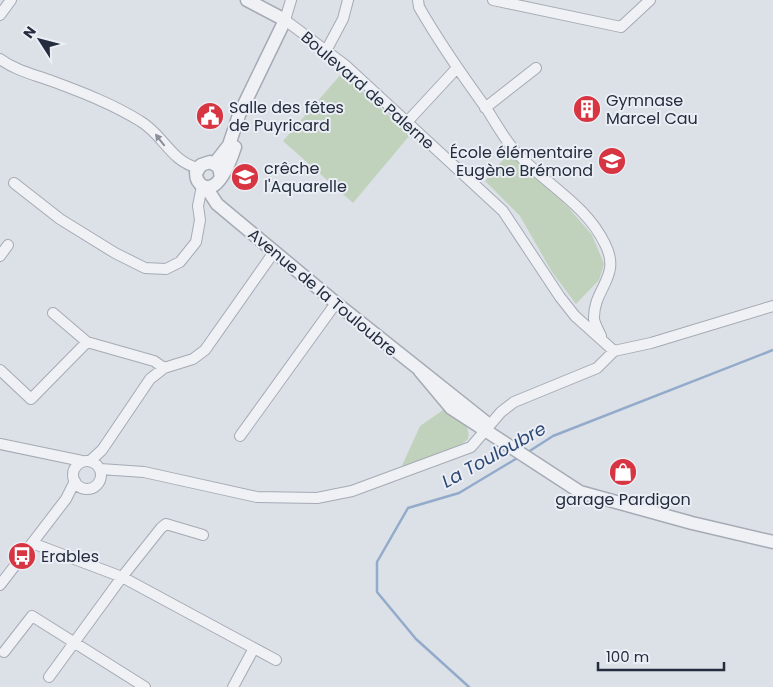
<svg xmlns="http://www.w3.org/2000/svg" width="773" height="687" font-family="Poppins,sans-serif">
<style>
.green{fill:#c0d2bc}
.lines{fill:none;stroke-linecap:round;stroke-linejoin:round}
.stream{stroke:#93abcb;stroke-width:2.5}
.minor-casing{stroke:#a5aab4;stroke-width:12}
.tertiary-casing{stroke:#a5aab4;stroke-width:15}
.minor{stroke:#eff1f5;stroke-width:10}
.tertiary{stroke:#eff1f5;stroke-width:12}
.oneway{fill:#8a8e9a}
.labels{text-anchor:middle;stroke-width:4;stroke-linejoin:round;paint-order:stroke}
.street-label{font-size:16px;fill:#242c3e;stroke:#ebeff5}
.poi-label{font-size:16px;fill:#242c3e;stroke:#ebeff5;text-anchor:start}
.water-label{font-size:18px;font-style:italic;fill:#2c4875;stroke:#ebeff5}
</style>
<rect width="100%" height="100%" fill="#dce0e7"/>
<path class="green" d="M 342,73 L 410,135 L 353,203 L 283,141 Z
M 509,153 L 567,206 L 592,235 L 604,264 L 599,280 L 576,304 L 552,272 L 520,216 L 485,181 Z
M 446,408 C 457,417 471,422 468,439 L 462,444 L 400,470 L 420,426 Z"/>
<g class="lines">
<path class="stream" d="M 528,452 L 553,436 L 773,350
M 469,687 L 416,639 L 377,592 L 377,562 L 408,508 L 459,493 L 519,457"/>
<defs>
<path id="minor" d="M 291,0 L 285,20 L 345,65 L 503,211 L 560,297 L 575,316 L 614,351
M 418,0 L 419,7 C 439,42 462,75 486,108 C 496,123 504,139 516,152 C 545,184 586,204 605,244 C 622,277 593,288 594,319 C 595,325 599,331 601,336
M 493,0 L 621,27 L 650,0
M 0,15 L 11,0
M 327,49 L 343,19 L 348,0
M 0,59 C 15,70 32,74 49,80 C 81,92 111,103 140,121 C 163,134 170,161 198,168
M 485,108 L 536,68
M 407,122 L 456,69
M 14,183 L 60,219 L 115,253 L 145,268 L 166,269 L 180,262 L 196,242 L 200,220 L 198,206 L 202,186
M 0,256 L 8,245
M 53,313 L 87,342 L 154,361 L 164,368
M 0,370 L 31,399 L 87,342
M 240,436 L 336,303
M 0,444 L 82,461
M73 475a14 14 0 1 1 28 0a14 14 0 1 1-28 0Z
M 90,461 L 102,450 L 150,379 L 164,368 L 193,359 L 205,350 L 274,252
M 100,469 L 144,472 L 257,497 L 317,498 L 352,491 L 471,447 L 501,412 L 514,402 L 597,368 L 614,351 L 651,343 L 773,306
M 32,543 L 122,577 L 276,660
M 0,585 L 66,499 L 75,481
M 4,652 L 32,616 L 145,687
M 49,677 L 122,577 L 161,528 L 166,524 L 203,535
M 233,687 L 254,648"/>
<path id="tertiary" d="M 215,163 L 229,145 L 239,115 L 285,20 L 247,0
M 221,178 L 219,167 L 210,162 L 201,165 L 196,173 C 196,178 198,183 203,186 C 219,194 231,159 235,147
M 206,187 L 217,204 L 336,303 L 488,424
M 420,371 L 451,408 L 580,492 L 692,523 L 773,542"/>
</defs>
<use href="#minor" class="minor-casing"/>
<use href="#tertiary" class="tertiary-casing"/>
<use href="#minor" class="minor"/>
<use href="#tertiary" class="tertiary"/>
</g>
<defs><path id="oneway-solid" d="M-6-.8H1V-3.2L6.5 0L1 3.2V.8H-6Z" transform="scale(1.25)"/></defs>
<use class="oneway" href="#oneway-solid" transform="translate(160 140) rotate(-128)"/>
<defs>
<symbol id="building-disc" viewBox="-11 -11 22 22"><circle r="9.5" fill="#d83543" stroke="#ebeff5"/><path d="M-4-6H4V6H1V3H-1V6H-4ZM-2.5-4.3h1.7v1.8h-1.7ZM.8-4.3h1.7v1.8H.8ZM-2.5-1h1.7V.8h-1.7ZM.8-1h1.7V.8H.8Z" fill="#fff"/></symbol>
<symbol id="civic-disc" viewBox="-11 -11 22 22"><circle r="9.5" fill="#d83543" stroke="#ebeff5"/><path d="M-.6-6.5H3V-4.5H.6V-3L4-1V1h2V6H-6V1h2V-1L-.6-3ZM-1.2 2.5V6h2.4V2.5Z" fill="#fff"/></symbol>
<symbol id="school-disc" viewBox="-11 -11 22 22"><circle r="9.5" fill="#d83543" stroke="#ebeff5"/><path d="M0-5L7-2L0 1L-7-2ZM-4 1L0 2.5L4 1V4Q0 6-4 4Z" fill="#fff"/></symbol>
<symbol id="shop-disc" viewBox="-11 -11 22 22"><circle r="9.5" fill="#d83543" stroke="#ebeff5"/><path d="M-5-2.5h2.3a2.7 3.5 0 0 1 5.4 0H5L5.5 6h-11ZM-1.5-2.5h3a1.5 2.3 0 0 0-3 0Z" fill="#fff"/></symbol>
<symbol id="bus-disc" viewBox="-11 -11 22 22"><circle r="9.5" fill="#d83543" stroke="#ebeff5"/><path d="M-5-6H5V4H4V6H2V4H-2V6H-4V4H-5ZM-3.5-4V0h7V-4ZM-3.5 1.2v1.5H-2V1.2ZM2 1.2v1.5H3.5V1.2Z" fill="#fff"/></symbol>
</defs>
<g fill-rule="evenodd">
<use href="#building-disc" x="571" y="93" width="32" height="32"/>
<use href="#civic-disc" x="194" y="100" width="32" height="32"/>
<use href="#school-disc" x="596" y="145" width="32" height="32"/>
<use href="#school-disc" x="229" y="161" width="32" height="32"/>
<use href="#shop-disc" x="607" y="456" width="32" height="32"/>
<use href="#bus-disc" x="6" y="540" width="32" height="32"/>
</g>
<g class="labels">
<g class="street-label">
<text transform="translate(368 90) rotate(41)" y="6">Boulevard de Palerne</text>
<text transform="translate(323 292) rotate(40)" y="6">Avenue de la Touloubre</text>
</g>
<g class="poi-label">
<text x="606" y="106">Gymnase<tspan x="606" dy="18">Marcel Cau</tspan></text>
<text x="229" y="113">Salle des fêtes<tspan x="229" dy="18">de Puyricard</tspan></text>
<text x="593" y="158" text-anchor="end">École élémentaire<tspan x="593" dy="18">Eugène Brémond</tspan></text>
<text x="264" y="174">crêche<tspan x="264" dy="18">l'Aquarelle</tspan></text>
<text x="623" y="505" text-anchor="middle">garage Pardigon</text>
<text x="41" y="562">Erables</text>
</g>
<g class="water-label">
<text transform="translate(494 455) rotate(-29)" y="6">La Touloubre</text>
</g>
</g>
<g transform="translate(40 40) rotate(306)" stroke="#ebeff5" stroke-width="4" paint-order="stroke">
<path d="M0-4L9 19L0 12L-9 19Z" fill="#242c3e"/>
<text y="-8" font-size="14" font-weight="bold" text-anchor="middle" fill="#242c3e">N</text>
</g>
<path d="M598 662v8h126v-8" fill="none" stroke="#242c3e" stroke-width="2.5"/>
<text x="606" y="662" font-size="15" fill="#242c3e" stroke="#ebeff5" stroke-width="4" paint-order="stroke">100 m</text>
</svg>
